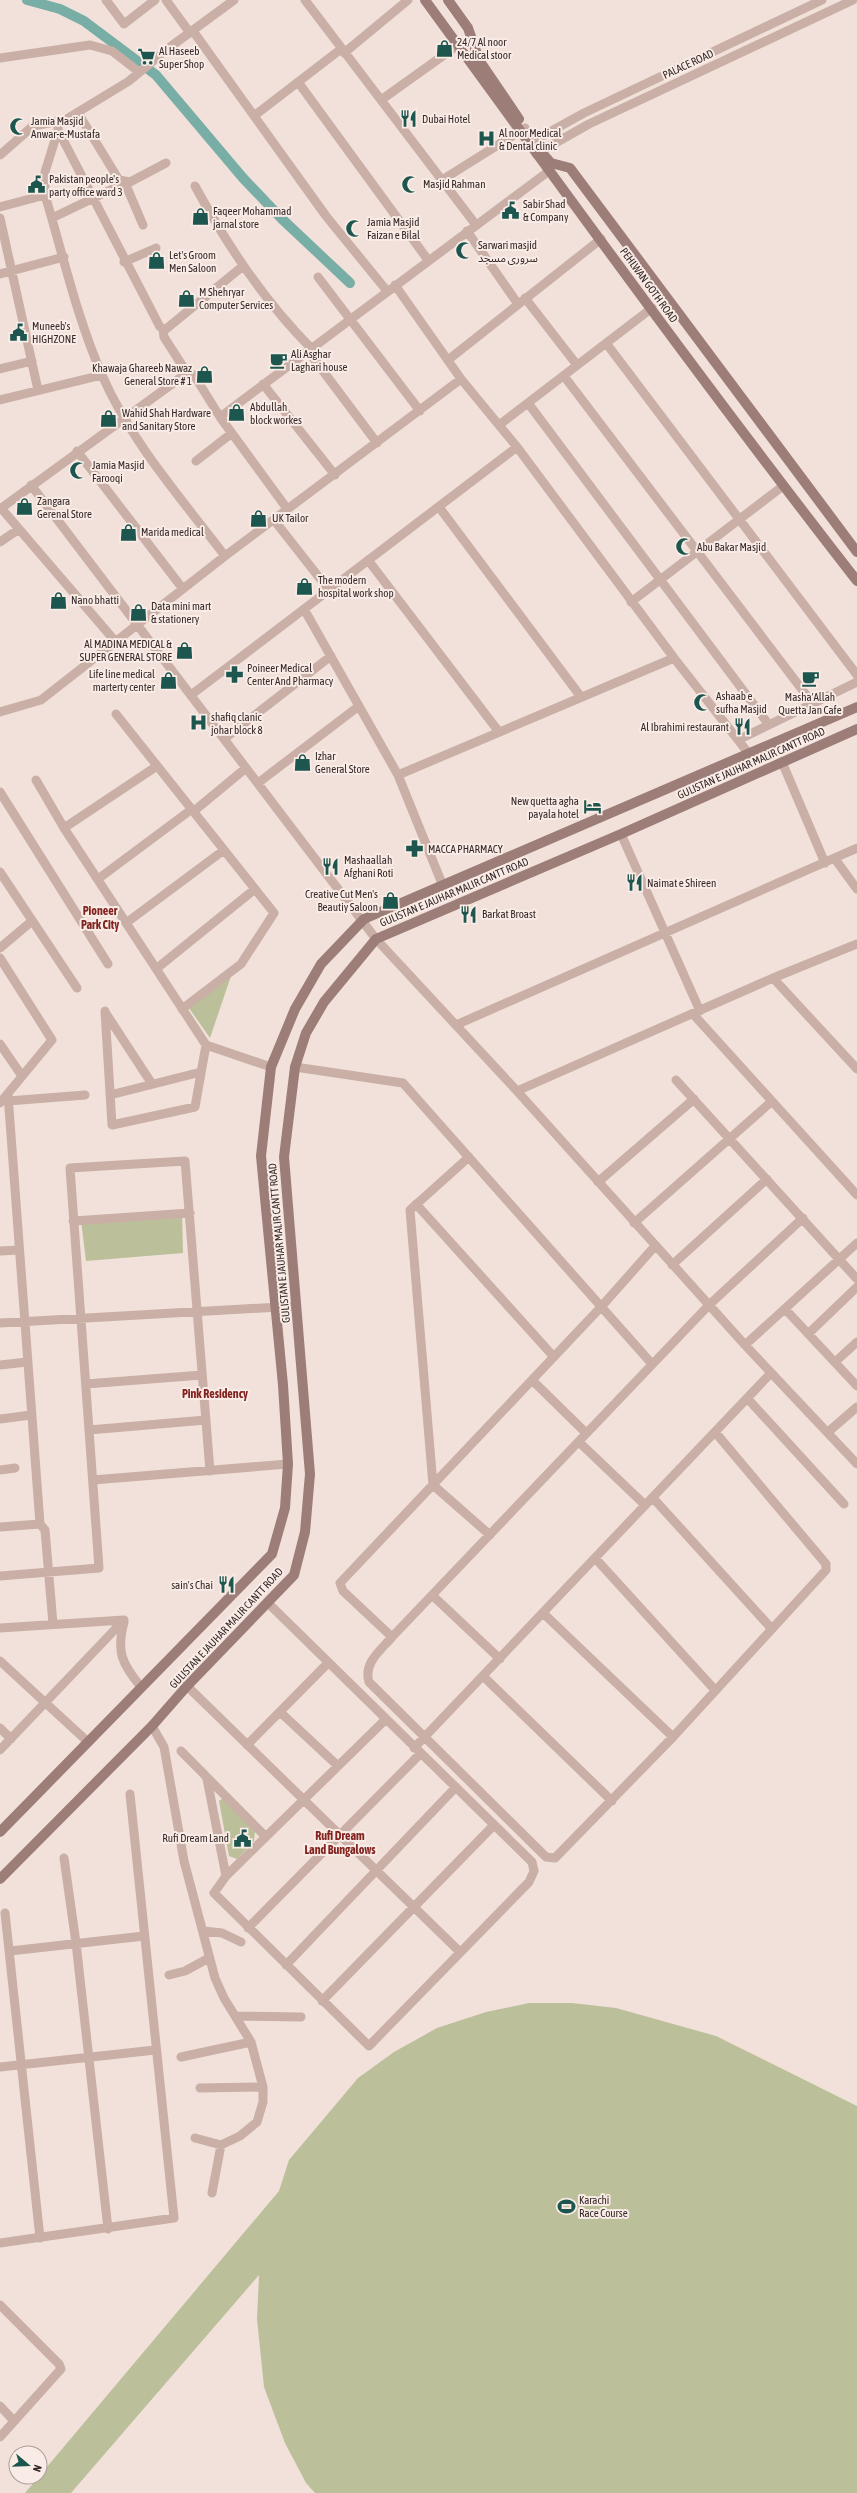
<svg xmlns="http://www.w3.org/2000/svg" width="857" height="2493" font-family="'Asap Condensed','Noto Sans Arabic',sans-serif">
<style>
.green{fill:#bbc09a}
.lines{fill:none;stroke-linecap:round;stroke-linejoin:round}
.canal{stroke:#79aea6;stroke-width:10}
.street{stroke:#c9afa6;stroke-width:9}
.secondary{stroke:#9c7d77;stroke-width:10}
.labels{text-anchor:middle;stroke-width:4;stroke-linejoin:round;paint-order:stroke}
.poi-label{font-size:11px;fill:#352827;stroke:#f9ece6;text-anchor:start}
.street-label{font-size:11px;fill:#352827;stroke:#f9ece6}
.neighbourhood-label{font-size:12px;font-weight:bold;fill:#832420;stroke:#f9ece6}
</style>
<rect width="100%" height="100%" fill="#f1e1da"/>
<path class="green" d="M 231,976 L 210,1038 L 189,1008 Z
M 182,1210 L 183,1253 L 86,1261 L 81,1220 Z
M 223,1798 L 255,1831 L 254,1841 L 237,1859 L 229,1856 L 219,1801 Z
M 529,2003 L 572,2003 L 616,2008 L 716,2036 L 857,2106 L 857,2493 L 315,2493 L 306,2483 L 285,2443 L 264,2387 L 257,2319 L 259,2275 L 71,2493 L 25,2493 L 279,2191 L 289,2160 L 358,2078 L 394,2052 L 437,2028 L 486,2012 Z"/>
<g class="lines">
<path class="canal" d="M 27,0 L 60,9 L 84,21 L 156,75 L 243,178 L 282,219 L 350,283"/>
<path class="street" d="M 106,0 L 124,24 L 155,0
M 166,0 L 190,33
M 305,0 L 476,225
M 193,31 L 326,216 L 387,291
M 344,53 L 408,0
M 0,58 L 90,45 L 112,51 L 139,72
M 298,82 L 428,260
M 381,100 L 458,45
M 78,113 L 119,180 L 130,182 L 166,163
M 254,116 L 341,49
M 58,122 L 58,130 L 45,172 L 45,195 C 63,255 77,318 102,375 C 131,442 181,498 225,556
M 58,130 L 160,327 L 166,329 L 243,266
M 528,144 L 584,113 L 822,0
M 536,154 L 589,124 L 853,0
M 0,155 L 33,126 L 65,120 L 129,81 L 166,50 L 234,0
M 442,180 L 525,128
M 195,186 C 227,245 264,301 311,348
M 0,207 L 45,195
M 0,218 L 38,390
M 52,218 L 125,183 L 143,225
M 467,231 L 518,304
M 124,262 L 156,248
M 0,274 L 64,257
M 318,277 L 420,411
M 395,285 L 461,379 L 517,447 L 674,658 L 749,754
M 525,298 L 577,365
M 163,329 L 164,337 L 187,373
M 606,343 L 857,675
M 308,351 L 377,443
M 448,360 L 601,239
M 0,369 L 32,361
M 564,376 L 813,704
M 263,384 L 335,475
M 0,400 L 102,375
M 528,403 L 769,725
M 220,417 L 549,171
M 499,425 L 652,308
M 77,451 L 183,589
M 196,461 L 232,433
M 31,485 L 376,939 L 517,1091 L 745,1345 L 857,1464
M 439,507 L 581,697
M 1,508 L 115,641
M 0,509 L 187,373 L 194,375 L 220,417 L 288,510
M 274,520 L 329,590
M 0,542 L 19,529
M 368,560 L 499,732
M 631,602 L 783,486
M 304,609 L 398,775 L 443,886
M 191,695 L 517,447
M 0,712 L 41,700 L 225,556 L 461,379
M 116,714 L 274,913 L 241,964 L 182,1009
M 224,739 L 331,656
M 738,740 L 857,682
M 782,762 L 825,863
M 398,775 L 674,658
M 36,780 L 64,828 L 206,1045 L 271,1067
M 258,783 L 359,706
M 0,792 L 108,964
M 194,811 L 246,768
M 64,828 L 157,766
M 621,834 L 700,1011
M 835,859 L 857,889
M 0,872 L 77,988
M 98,879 L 192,809
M 126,923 L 224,850
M 0,948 L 32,921
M 0,958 L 52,1040 L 0,1103
M 156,969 L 255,889
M 773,978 L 857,1069
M 105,1011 L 112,1125 L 195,1107 L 206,1045
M 105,1012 L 152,1084
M 693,1014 L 857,1195
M 456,1025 L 857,848
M 0,1044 L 22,1076
M 295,1067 L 403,1083 L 652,1364
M 676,1080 L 857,1279
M 517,1091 L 773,978 L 857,944
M 8,1095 L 40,1524 L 45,1530 L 53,1624
M 110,1095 L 201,1072
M 8,1101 L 85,1095
M 469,1157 L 410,1210 L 433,1485 L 490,1535
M 598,1182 L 694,1099
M 416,1204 L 554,1357
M 73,1221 L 190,1213
M 634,1223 L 771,1102
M 0,1251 L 19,1250
M 672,1265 L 767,1179
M 785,1309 L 857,1386
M 0,1323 L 296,1306
M 808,1334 L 857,1287
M 745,1345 L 857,1243
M 835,1362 L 857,1342
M 0,1365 L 27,1362
M 532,1380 L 586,1433
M 86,1384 L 202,1375
M 747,1398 L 844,1504
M 0,1419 L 31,1415
M 89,1430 L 206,1420
M 715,1432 L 826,1564 L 826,1570 L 673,1737 L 555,1858 L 546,1857 L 369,1682 C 363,1663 381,1650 392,1637 L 709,1305 L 803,1218
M 828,1432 L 857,1407
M 579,1442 L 645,1505
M 0,1470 L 15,1468
M 93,1480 L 288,1464
M 653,1498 L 772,1629
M 0,1527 L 40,1524
M 595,1558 L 715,1690
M 0,1576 L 99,1568 L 70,1168 L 185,1161 L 210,1471
M 432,1595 L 500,1659
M 268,1603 L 532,1862 L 534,1871 L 529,1882 L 369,2046 L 214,1893 L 226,1876 L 386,1719
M 543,1613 L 673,1737
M 124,1622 C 116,1652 122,1664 141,1687
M 0,1628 L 124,1620
M 392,1637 L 343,1591 L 340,1583 L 601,1307 L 655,1246
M 0,1661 L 88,1742
M 483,1676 L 612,1801
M 187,1686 L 460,1952
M 280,1712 L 338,1766
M 152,1726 L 164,1747 L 184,1861 L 215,1978 L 224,1998 L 251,2042 L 263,2087 L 263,2102 L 257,2122 L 240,2136 L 221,2145 L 195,2138
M 0,1728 L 11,1739
M 247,1745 L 328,1663
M 414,1748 L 771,1373
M 0,1750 L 124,1620
M 181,1751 L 266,1837
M 207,1779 L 226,1876
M 64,1858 L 76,1943 L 108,2229
M 5,1913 L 40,2238
M 248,1928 L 421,1753
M 204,1931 L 222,1933 L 241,1942
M 10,1951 L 144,1936
M 286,1965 L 456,1787
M 169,1975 L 185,1971 L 209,1958
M 322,2001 L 494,1825
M 235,2016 L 301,2017
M 181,2057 L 251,2042
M 0,2067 L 155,2050
M 200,2088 L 263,2087
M 212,2193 L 221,2145
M 0,2243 L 174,2218 L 130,1794
M 0,2305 L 59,2364 L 61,2369 L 0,2437
M 0,2406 L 14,2421"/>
<path class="secondary" d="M 425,0 C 567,195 709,391 857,581
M 448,0 L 468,28 L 479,60 L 519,119
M 543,154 L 551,163 L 570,168 L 857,552
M 0,1832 L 272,1554 L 285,1508 L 288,1464 L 283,1385 L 261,1156 L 271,1067 L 295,1009 L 321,964 L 364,919 L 857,707
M 0,1879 L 152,1726 L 187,1686 L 294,1575 L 305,1532 L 310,1474 L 284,1157 L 295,1067 L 306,1033 L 324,1002 L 376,939 L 621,834 L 857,729"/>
</g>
<defs>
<symbol id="shop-bare" viewBox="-9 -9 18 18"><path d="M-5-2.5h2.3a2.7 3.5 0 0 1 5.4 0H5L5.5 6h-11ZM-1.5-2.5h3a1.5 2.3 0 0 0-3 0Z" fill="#1d564e" stroke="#f9ece6" stroke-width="2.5" paint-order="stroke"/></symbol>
<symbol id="supermarket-bare" viewBox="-9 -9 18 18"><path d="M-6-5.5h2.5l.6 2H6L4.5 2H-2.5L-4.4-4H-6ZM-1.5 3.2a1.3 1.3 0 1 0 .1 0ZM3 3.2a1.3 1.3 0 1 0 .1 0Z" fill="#1d564e" stroke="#f9ece6" stroke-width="2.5" paint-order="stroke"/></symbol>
<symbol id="restaurant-bare" viewBox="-9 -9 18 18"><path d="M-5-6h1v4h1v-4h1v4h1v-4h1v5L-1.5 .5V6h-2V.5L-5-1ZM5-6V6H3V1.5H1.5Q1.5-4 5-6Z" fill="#1d564e" stroke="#f9ece6" stroke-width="2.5" paint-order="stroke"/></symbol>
<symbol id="mosque-bare" viewBox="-9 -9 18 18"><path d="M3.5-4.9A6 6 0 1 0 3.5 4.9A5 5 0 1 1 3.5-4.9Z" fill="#1d564e" stroke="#f9ece6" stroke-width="2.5" paint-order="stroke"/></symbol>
<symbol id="hospital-bare" viewBox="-9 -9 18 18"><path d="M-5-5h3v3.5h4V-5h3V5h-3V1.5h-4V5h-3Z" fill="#1d564e" stroke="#f9ece6" stroke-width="2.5" paint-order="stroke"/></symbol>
<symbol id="civic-bare" viewBox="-9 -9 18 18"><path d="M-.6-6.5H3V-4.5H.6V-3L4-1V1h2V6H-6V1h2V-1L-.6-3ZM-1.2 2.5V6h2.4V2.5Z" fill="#1d564e" stroke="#f9ece6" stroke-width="2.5" paint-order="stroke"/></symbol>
<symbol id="cafe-bare" viewBox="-9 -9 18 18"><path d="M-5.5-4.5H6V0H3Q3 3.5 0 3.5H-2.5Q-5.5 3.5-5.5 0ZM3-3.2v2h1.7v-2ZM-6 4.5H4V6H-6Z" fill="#1d564e" stroke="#f9ece6" stroke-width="2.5" paint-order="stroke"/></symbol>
<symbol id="pharmacy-bare" viewBox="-9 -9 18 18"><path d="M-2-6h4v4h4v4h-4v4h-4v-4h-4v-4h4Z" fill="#1d564e" stroke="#f9ece6" stroke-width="2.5" paint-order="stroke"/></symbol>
<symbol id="hotel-bare" viewBox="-9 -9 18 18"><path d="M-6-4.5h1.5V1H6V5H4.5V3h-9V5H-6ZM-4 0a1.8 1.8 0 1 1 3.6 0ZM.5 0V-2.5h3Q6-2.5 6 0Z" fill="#1d564e" stroke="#f9ece6" stroke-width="2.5" paint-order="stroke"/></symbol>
<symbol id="stadium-bare" viewBox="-9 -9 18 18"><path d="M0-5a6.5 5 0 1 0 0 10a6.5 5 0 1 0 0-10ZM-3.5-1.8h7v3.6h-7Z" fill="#1d564e" stroke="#f9ece6" stroke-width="2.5" paint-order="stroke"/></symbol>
</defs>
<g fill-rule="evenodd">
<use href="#shop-bare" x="432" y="36" width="25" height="25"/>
<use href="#supermarket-bare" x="134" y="44" width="25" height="25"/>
<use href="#restaurant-bare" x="396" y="106" width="25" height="25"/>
<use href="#mosque-bare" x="6" y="114" width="25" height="25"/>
<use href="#hospital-bare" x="474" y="126" width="25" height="25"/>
<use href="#mosque-bare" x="398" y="172" width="25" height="25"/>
<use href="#civic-bare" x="24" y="172" width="25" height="25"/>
<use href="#civic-bare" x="498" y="198" width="25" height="25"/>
<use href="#shop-bare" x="188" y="204" width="25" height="25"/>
<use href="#mosque-bare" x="342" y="216" width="25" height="25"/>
<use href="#mosque-bare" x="452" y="238" width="25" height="25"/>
<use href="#shop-bare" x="144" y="248" width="25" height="25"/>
<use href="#shop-bare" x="174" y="286" width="25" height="25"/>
<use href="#civic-bare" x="6" y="320" width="25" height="25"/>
<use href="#cafe-bare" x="266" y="348" width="25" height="25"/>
<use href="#shop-bare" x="192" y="362" width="25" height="25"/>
<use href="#shop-bare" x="224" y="400" width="25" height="25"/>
<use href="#shop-bare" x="96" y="406" width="25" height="25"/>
<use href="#mosque-bare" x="66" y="458" width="25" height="25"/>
<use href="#shop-bare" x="12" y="494" width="25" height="25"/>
<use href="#shop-bare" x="246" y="506" width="25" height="25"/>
<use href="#shop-bare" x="116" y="520" width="25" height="25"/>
<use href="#mosque-bare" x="672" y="534" width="25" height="25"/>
<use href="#shop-bare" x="292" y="574" width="25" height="25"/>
<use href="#shop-bare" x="46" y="588" width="25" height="25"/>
<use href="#shop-bare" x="126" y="600" width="25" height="25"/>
<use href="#shop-bare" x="172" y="638" width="25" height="25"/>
<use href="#pharmacy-bare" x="222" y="662" width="25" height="25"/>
<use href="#cafe-bare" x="798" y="666" width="25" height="25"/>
<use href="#shop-bare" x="156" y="668" width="25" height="25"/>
<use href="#mosque-bare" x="690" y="690" width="25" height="25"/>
<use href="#hospital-bare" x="186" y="710" width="25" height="25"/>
<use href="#restaurant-bare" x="730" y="714" width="25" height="25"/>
<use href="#shop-bare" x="290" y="750" width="25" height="25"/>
<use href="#hotel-bare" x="580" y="794" width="25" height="25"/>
<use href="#pharmacy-bare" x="402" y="836" width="25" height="25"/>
<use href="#restaurant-bare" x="318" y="854" width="25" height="25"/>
<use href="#restaurant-bare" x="622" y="870" width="25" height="25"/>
<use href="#shop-bare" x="378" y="888" width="25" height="25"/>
<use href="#restaurant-bare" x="456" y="902" width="25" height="25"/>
<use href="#restaurant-bare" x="214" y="1572" width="25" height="25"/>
<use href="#civic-bare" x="230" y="1826" width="25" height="25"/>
<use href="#stadium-bare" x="554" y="2194" width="25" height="25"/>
</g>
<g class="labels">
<g class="poi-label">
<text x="457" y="46">24/7 Al noor<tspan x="457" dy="13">Medical stoor</tspan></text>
<text x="159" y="55">Al Haseeb<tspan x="159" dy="13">Super Shop</tspan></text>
<text x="422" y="123">Dubai Hotel</text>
<text x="31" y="125">Jamia Masjid<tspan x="31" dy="13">Anwar-e-Mustafa</tspan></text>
<text x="499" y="137">Al noor Medical<tspan x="499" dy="13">&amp; Dental clinic</tspan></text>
<text x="49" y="183">Pakistan people's<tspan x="49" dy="13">party office ward 3</tspan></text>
<text x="423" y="188">Masjid Rahman</text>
<text x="523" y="208">Sabir Shad<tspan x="523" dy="13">&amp; Company</tspan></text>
<text x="213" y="215">Faqeer Mohammad<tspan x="213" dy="13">jarnal store</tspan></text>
<text x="367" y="226">Jamia Masjid<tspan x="367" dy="13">Faizan e Bilal</tspan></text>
<text x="478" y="249">Sarwari masjid<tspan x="478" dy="13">سروری مسجد</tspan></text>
<text x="169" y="259">Let's Groom<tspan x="169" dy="13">Men Saloon</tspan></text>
<text x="199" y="296">M Shehryar<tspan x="199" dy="13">Computer Services</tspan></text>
<text x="32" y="330">Muneeb's<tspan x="32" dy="13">HIGHZONE</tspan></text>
<text x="291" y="358">Ali Asghar<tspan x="291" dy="13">Laghari house</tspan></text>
<text x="192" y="372" text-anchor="end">Khawaja Ghareeb Nawaz<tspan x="192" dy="13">General Store # 1</tspan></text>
<text x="250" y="411">Abdullah<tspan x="250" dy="13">block workes</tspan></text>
<text x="122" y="417">Wahid Shah Hardware<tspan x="122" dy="13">and Sanitary Store</tspan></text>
<text x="92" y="469">Jamia Masjid<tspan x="92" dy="13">Farooqi</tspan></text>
<text x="37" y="505">Zangara<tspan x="37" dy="13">Gerenal Store</tspan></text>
<text x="272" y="522">UK Tailor</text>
<text x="141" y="536">Marida medical</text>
<text x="697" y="551">Abu Bakar Masjid</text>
<text x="318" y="584">The modern<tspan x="318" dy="13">hospital work shop</tspan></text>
<text x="71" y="604">Nano bhatti</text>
<text x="151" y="610">Data mini mart<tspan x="151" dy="13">&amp; stationery</tspan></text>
<text x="172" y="648" text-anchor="end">Al MADINA MEDICAL &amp;<tspan x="172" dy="13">SUPER GENERAL STORE</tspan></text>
<text x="247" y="672">Poineer Medical<tspan x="247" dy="13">Center And Pharmacy</tspan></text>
<text x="155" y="678" text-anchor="end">Life line medical<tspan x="155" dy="13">marterty center</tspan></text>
<text x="716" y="700">Ashaab e<tspan x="716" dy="13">sufha Masjid</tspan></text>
<text x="810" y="701" text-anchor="middle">Masha'Allah<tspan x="810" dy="13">Quetta Jan Cafe</tspan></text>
<text x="211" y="721">shafiq clanic<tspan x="211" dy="13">johar block 8</tspan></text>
<text x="729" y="731" text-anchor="end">Al Ibrahimi restaurant</text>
<text x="315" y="760">Izhar<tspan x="315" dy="13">General Store</tspan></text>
<text x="579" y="805" text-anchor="end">New quetta agha<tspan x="579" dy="13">payala hotel</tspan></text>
<text x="428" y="853">MACCA PHARMACY</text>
<text x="344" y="864">Mashaallah<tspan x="344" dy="13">Afghani Roti</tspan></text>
<text x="647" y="887">Naimat e Shireen</text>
<text x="378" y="898" text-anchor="end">Creative Cut Men's<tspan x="378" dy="13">Beautiy Saloon</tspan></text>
<text x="482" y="918">Barkat Broast</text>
<text x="213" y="1589" text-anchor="end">sain's Chai</text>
<text x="229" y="1842" text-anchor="end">Rufi Dream Land</text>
<text x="579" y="2204">Karachi<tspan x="579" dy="13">Race Course</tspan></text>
</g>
<g class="street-label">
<text transform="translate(688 64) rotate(-25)" y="4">PALACE ROAD</text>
<text transform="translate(649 285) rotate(54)" y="4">PEHLWAN GOTH ROAD</text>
<text transform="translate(751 763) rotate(-24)" y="4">GULISTAN E JAUHAR MALIR CANTT ROAD</text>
<text transform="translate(454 892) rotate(-23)" y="4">GULISTAN E JAUHAR MALIR CANTT ROAD</text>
<text transform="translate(279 1243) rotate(-95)" y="4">GULISTAN E JAUHAR MALIR CANTT ROAD</text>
<text transform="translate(226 1628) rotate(-47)" y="4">GULISTAN E JAUHAR MALIR CANTT ROAD</text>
</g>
<g class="neighbourhood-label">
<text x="100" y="915">Pioneer<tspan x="100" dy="14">Park City</tspan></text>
<text x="215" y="1398">Pink Residency</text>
<text x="340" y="1840">Rufi Dream<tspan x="340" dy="14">Land Bungalows</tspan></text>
</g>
</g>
<g transform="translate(28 2465) rotate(109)"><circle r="19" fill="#f9ece6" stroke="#ab9e9a"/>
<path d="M0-3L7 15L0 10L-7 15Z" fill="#1d564e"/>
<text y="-6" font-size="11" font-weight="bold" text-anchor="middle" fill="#352827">N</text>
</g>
</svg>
